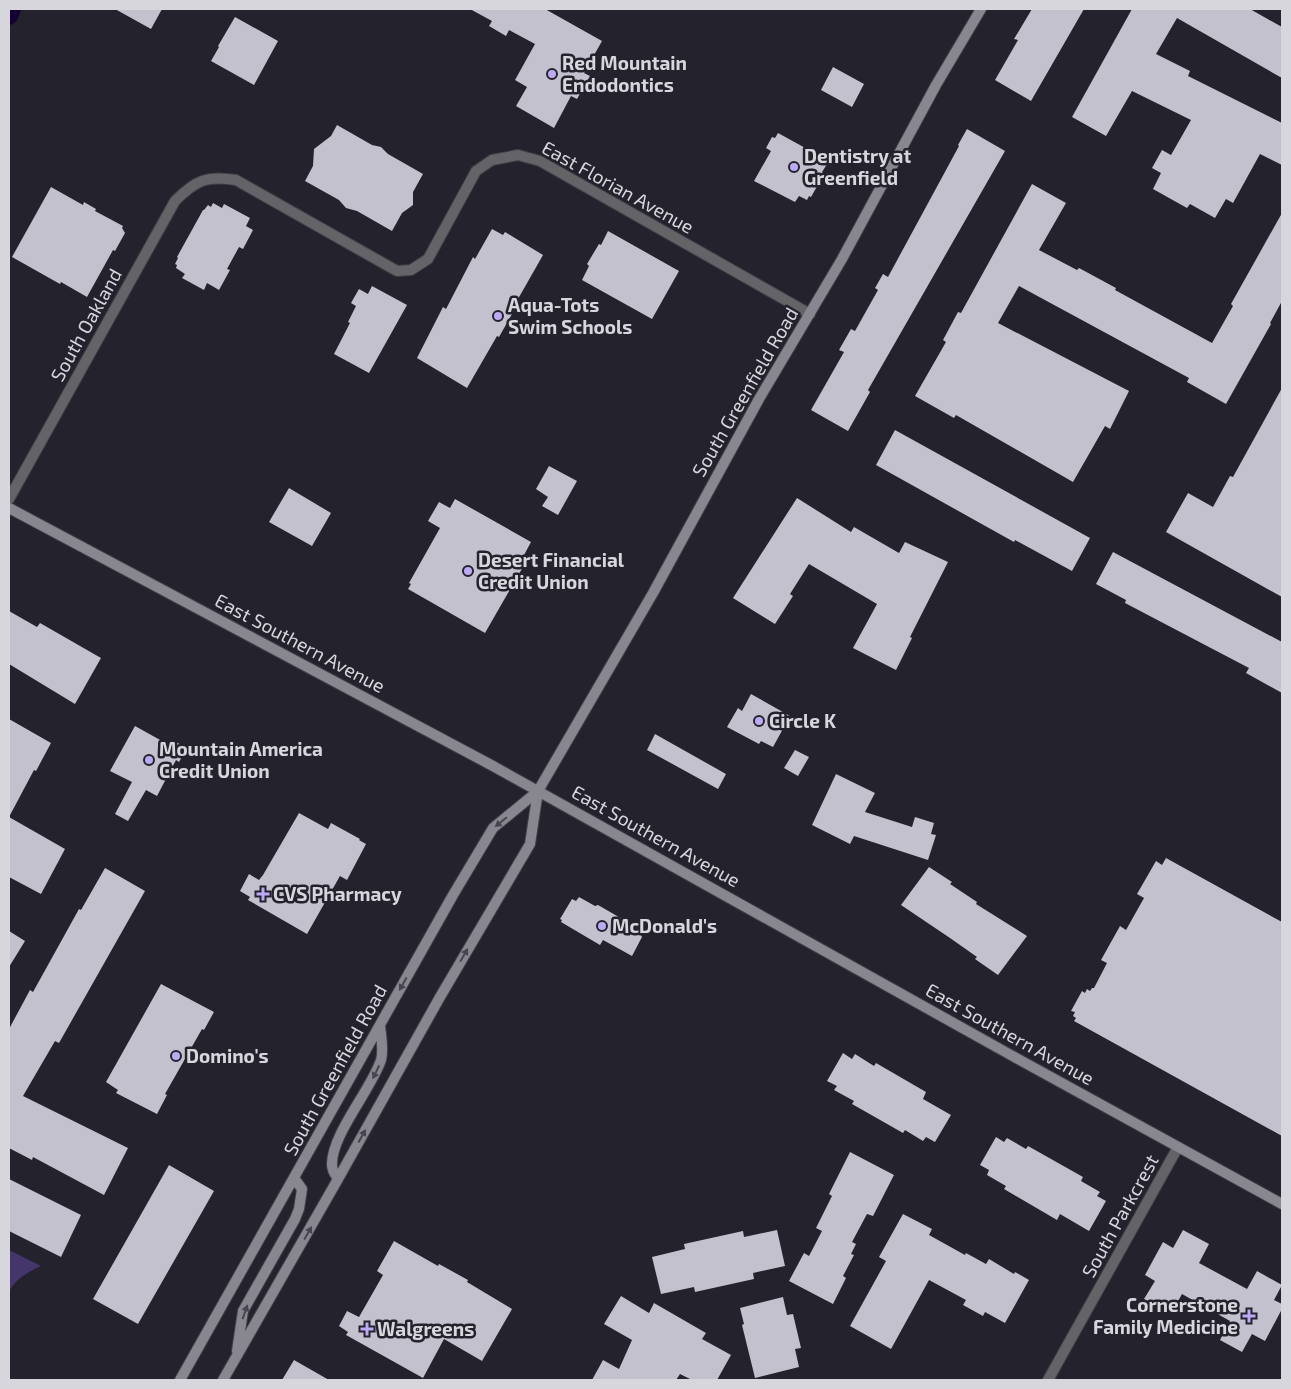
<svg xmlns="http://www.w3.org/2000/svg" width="1291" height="1389" font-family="'Exo 2',sans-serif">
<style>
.green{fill:#44356a}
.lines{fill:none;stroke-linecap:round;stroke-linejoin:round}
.canal{stroke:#140032;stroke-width:18}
.building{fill:#c3c1ce}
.street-casing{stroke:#413f48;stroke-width:12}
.secondary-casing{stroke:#413f48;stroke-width:12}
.street{stroke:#646368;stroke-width:10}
.secondary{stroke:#88878f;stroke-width:10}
.oneway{fill:#47454f}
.poi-dot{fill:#bcaaf5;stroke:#24222c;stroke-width:2}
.labels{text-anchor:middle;stroke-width:5;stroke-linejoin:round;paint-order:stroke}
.poi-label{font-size:19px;font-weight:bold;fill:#d7d6dd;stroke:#24222c;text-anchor:start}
.street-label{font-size:19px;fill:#d7d6dd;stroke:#24222c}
</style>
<rect width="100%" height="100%" fill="#24222c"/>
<path class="green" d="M 9,1250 L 41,1266 C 28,1272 15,1279 9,1292 Z"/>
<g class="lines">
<path class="canal" d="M 9,16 L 12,9"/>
</g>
<path class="building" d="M 115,9 L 162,9 L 151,29 Z
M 470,9 L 545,9 L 602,41 L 584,73 L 590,76 L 577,99 L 571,96 L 554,128 L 516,106 L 527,87 L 515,80 L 535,44 L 509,30 L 506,36 L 489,26 L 492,21 Z
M 1032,9 L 1084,9 L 1031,101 L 995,80 L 1018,40 L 1014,39 Z
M 1132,9 L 1250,9 L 1282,27 L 1282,78 L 1177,18 L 1156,54 L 1190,71 L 1188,76 L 1282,123 L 1282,165 L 1260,154 L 1233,203 L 1226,199 L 1215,218 L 1190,204 L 1187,208 L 1153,189 L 1161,173 L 1152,168 L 1162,150 L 1171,155 L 1191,120 L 1132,91 L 1106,136 L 1072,117 Z
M 235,17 L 278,41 L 254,85 L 211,61 L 219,47 L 218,46 Z
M 833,67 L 864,84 L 852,107 L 821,90 Z
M 337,125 L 372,145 L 381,147 L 388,154 L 423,174 L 413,192 L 413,205 L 402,213 L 392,231 L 357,211 L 346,208 L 339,200 L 305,181 L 313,166 L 314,149 L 331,136 Z
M 967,129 L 1005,151 L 868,390 L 870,392 L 848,431 L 811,410 L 844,352 L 839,350 L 851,329 L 855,331 L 878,290 L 875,288 L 883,274 L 888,277 L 959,146 L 958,145 Z
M 778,133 L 829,161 L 822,172 L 824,174 L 811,197 L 809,196 L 807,200 L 799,196 L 795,202 L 754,181 L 771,151 L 766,148 L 772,137 L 775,138 Z
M 1032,184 L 1066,203 L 1039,250 L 1077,270 L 1079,268 L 1116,288 L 1115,290 L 1212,343 L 1233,306 L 1231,304 L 1282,213 L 1282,301 L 1270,323 L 1271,324 L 1226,404 L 1187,382 L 1189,378 L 1019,286 L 998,323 L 1129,391 L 1110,429 L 1105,426 L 1073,482 L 956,415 L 954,418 L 915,396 L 946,342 L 943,340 L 958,312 L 961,313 Z
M 51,187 L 83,205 L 84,202 L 96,209 L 95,211 L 123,226 L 122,228 L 125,233 L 115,251 L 113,250 L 87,297 L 61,282 L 60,284 L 12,257 Z
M 213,203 L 222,208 L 224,204 L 250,218 L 246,226 L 253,230 L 243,249 L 239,247 L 227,269 L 230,270 L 219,290 L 207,283 L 204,290 L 182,278 L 185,274 L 176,268 L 177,265 L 175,264 L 178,258 L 177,257 L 203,210 L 204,210 L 208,205 L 211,207 Z
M 492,229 L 503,235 L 505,232 L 543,255 L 514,306 L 516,307 L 499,337 L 497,336 L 467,388 L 417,358 L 443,307 L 446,309 L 473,257 L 475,259 Z
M 608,231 L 679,271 L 652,319 L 582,280 L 589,266 L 587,264 L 599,244 L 601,245 Z
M 372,286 L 407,305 L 369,373 L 334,354 L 350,323 L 348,322 L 356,306 L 351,303 L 359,289 L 368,294 Z
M 1282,388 L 1282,597 L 1166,532 L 1188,493 L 1213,507 L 1230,476 L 1233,477 Z
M 895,430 L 1090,538 L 1072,571 L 1015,540 L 1014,542 L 876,465 Z
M 549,466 L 577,481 L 558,515 L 542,506 L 548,497 L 536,489 Z
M 289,488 L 331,513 L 312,546 L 269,522 Z
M 797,498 L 851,532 L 854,527 L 899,553 L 905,542 L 948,562 L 910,637 L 912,638 L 896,670 L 853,648 L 877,604 L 809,564 L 790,594 L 793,596 L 775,624 L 733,598 Z
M 455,499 L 531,542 L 523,557 L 527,560 L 485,633 L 408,589 L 411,584 L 409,583 L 440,528 L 428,521 L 439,502 L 450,508 Z
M 1113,552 L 1282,642 L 1282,693 L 1246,673 L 1249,668 L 1125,603 L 1126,600 L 1096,584 Z
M 9,611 L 37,627 L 40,623 L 101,658 L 75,704 L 9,664 Z
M 751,694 L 790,716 L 773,747 L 761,741 L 759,744 L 727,727 L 738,708 L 742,711 Z
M 9,719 L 51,743 L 36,771 L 34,770 L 9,817 L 65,849 L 41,894 L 9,877 Z
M 135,726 L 171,746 L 174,741 L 187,748 L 179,762 L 176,760 L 157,796 L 146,790 L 128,821 L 115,814 L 132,782 L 110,771 Z
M 655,734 L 726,774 L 718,789 L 647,750 Z
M 795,750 L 809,757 L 798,776 L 784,768 Z
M 836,774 L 875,793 L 865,812 L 912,827 L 915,817 L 934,823 L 931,834 L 936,835 L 928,860 L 854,836 L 850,844 L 812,825 Z
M 299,813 L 328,829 L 331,823 L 360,839 L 359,840 L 366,844 L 347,880 L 340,876 L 307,934 L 248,900 L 250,897 L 240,891 L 249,874 L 259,880 L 263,875 Z
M 1166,858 L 1282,922 L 1282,1136 L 1074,1021 L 1076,1018 L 1073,1016 L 1075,1012 L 1071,1011 L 1082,991 L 1085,993 L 1087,989 L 1090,991 L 1092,988 L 1094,988 L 1107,963 L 1101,960 L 1120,926 L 1126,930 L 1144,898 L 1137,894 L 1156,861 L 1162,865 Z
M 929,867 L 952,882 L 950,884 L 977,902 L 976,904 L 1027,936 L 998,975 L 975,959 L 977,957 L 950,938 L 901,905 Z
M 105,868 L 145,891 L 59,1043 L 55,1041 L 23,1096 L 128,1148 L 104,1195 L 33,1157 L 32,1160 L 9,1148 L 9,1029 L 30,990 L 33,992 L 79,909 L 81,910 Z
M 579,897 L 595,906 L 598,905 L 631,924 L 630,927 L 640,933 L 642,937 L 632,956 L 603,940 L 600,945 L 561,922 L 562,920 L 560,919 L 572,899 L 576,901 Z
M 9,931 L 25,941 L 9,967 Z
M 161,984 L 214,1012 L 204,1030 L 202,1029 L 165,1094 L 167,1095 L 157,1114 L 116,1093 L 118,1090 L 106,1082 Z
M 843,1053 L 852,1059 L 855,1054 L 874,1066 L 876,1063 L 926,1092 L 923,1099 L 951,1115 L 935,1142 L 926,1137 L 923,1141 L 905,1130 L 903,1133 L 852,1104 L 854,1101 L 834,1090 L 837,1086 L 827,1081 Z
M 996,1137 L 1004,1142 L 1007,1138 L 1026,1149 L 1028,1146 L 1083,1177 L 1081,1181 L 1100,1192 L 1097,1196 L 1106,1201 L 1089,1231 L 1060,1214 L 1057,1220 L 1004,1189 L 1006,1186 L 987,1175 L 989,1170 L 980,1165 Z
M 850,1152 L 894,1175 L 873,1216 L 867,1214 L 852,1242 L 856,1244 L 851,1254 L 854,1255 L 843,1276 L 846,1278 L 833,1304 L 789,1281 L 804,1253 L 809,1256 L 822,1231 L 816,1228 L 832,1196 L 829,1194 Z
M 169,1165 L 214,1191 L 138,1324 L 93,1299 Z
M 9,1179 L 81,1215 L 61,1257 L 9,1231 Z
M 903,1214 L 932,1229 L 929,1235 L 965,1255 L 966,1253 L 986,1264 L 989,1259 L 1014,1274 L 1015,1272 L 1029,1280 L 1005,1323 L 985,1312 L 983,1316 L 963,1305 L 966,1300 L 929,1280 L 891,1349 L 850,1326 L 886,1261 L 879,1257 Z
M 777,1230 L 785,1266 L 753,1273 L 754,1279 L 695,1292 L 694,1287 L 661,1294 L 652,1257 L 685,1249 L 684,1244 L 743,1231 L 744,1237 Z
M 1183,1230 L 1209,1244 L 1199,1263 L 1247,1289 L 1257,1271 L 1282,1285 L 1274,1300 L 1282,1304 L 1282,1309 L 1265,1341 L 1252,1334 L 1242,1352 L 1220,1340 L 1230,1321 L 1182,1294 L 1171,1314 L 1144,1299 L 1155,1281 L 1145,1275 L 1163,1242 L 1173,1248 Z
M 394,1241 L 438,1266 L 439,1264 L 468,1280 L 467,1282 L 512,1309 L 482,1361 L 444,1339 L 423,1378 L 346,1335 L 348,1332 L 339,1326 L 347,1311 L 359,1317 L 383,1275 L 377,1271 Z
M 621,1296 L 649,1313 L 654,1303 L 706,1333 L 702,1339 L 731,1355 L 717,1380 L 692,1380 L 680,1374 L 676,1380 L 592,1380 L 603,1360 L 619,1369 L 632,1340 L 604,1324 Z
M 783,1297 L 787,1315 L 793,1314 L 801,1348 L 795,1349 L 799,1367 L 755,1378 L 742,1325 L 744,1324 L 740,1308 Z
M 294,1360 L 329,1380 L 282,1380 Z"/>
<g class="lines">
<defs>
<path id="street" d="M 9,499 L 175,201 C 195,181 206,175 236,180 L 397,271 L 411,270 L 428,259 L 476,171 L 492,160 L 518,155 L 540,161 L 810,314
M 1048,1380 L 1178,1147"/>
<path id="secondary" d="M 9,508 L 493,766 L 1009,1054 L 1282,1204
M 338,1179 C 335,1174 332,1171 332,1165 C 331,1135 371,1090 381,1060 C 384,1050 381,1036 380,1025
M 237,1351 L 243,1311 L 295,1219 L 299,1209 L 302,1189 L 294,1178
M 180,1380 L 453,895 L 493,828 L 538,791 L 653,593 L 759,399 L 842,259 L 936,85 L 981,9
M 223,1380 L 338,1179 L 440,997 L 530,844 L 538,791"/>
</defs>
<use href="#street" class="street-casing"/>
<use href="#secondary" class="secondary-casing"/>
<use href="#street" class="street"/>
<use href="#secondary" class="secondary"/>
</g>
<defs><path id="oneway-solid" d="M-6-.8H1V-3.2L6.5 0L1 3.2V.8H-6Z" transform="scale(1.25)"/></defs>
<g class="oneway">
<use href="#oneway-solid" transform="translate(501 822) rotate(141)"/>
<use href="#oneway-solid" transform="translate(464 955) rotate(-60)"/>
<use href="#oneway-solid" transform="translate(403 984) rotate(119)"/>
<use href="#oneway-solid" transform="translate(376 1072) rotate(116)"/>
<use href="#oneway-solid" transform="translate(362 1136) rotate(-61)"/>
<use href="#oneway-solid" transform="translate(308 1233) rotate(-60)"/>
<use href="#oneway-solid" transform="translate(245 1312) rotate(-71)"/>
</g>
<g class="poi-dot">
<circle cx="552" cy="74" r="5"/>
<circle cx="794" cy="167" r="5"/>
<circle cx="498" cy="316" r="5"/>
<circle cx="468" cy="571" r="5"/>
<circle cx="759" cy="721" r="5"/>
<circle cx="149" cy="760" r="5"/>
<path d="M260.5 886.5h5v5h5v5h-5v5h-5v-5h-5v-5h5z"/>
<circle cx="602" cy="926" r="5"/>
<circle cx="176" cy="1056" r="5"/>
<path d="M1246.5 1308.5h5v5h5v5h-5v5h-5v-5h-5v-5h5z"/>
<path d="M364.5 1321.5h5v5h5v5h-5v5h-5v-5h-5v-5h5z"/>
</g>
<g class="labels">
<g class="poi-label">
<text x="562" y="70">Red Mountain<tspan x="562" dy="22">Endodontics</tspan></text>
<text x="804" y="163">Dentistry at<tspan x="804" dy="22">Greenfield</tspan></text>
<text x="508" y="312">Aqua-Tots<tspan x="508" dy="22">Swim Schools</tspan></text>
<text x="478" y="567">Desert Financial<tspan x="478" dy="22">Credit Union</tspan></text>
<text x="769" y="728">Circle K</text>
<text x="159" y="756">Mountain America<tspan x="159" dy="22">Credit Union</tspan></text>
<text x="273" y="901">CVS Pharmacy</text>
<text x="612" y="933">McDonald's</text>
<text x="186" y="1063">Domino's</text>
<text x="1238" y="1312" text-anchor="end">Cornerstone<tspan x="1238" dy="22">Family Medicine</tspan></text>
<text x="377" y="1336">Walgreens</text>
</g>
<g class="street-label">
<text transform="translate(618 187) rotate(29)" y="7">East Florian Avenue</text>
<text transform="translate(86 325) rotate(-61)" y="7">South Oakland</text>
<text transform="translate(745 392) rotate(-60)" y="7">South Greenfield Road</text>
<text transform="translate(300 643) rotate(28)" y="7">East Southern Avenue</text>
<text transform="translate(656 836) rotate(29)" y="7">East Southern Avenue</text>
<text transform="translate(1010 1034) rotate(29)" y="7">East Southern Avenue</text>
<text transform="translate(335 1070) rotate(-61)" y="7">South Greenfield Road</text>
<text transform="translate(1120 1216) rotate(-61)" y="7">South Parkcrest</text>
</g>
</g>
<rect width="1291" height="1389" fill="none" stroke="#d7d6dd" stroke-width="20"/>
</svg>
